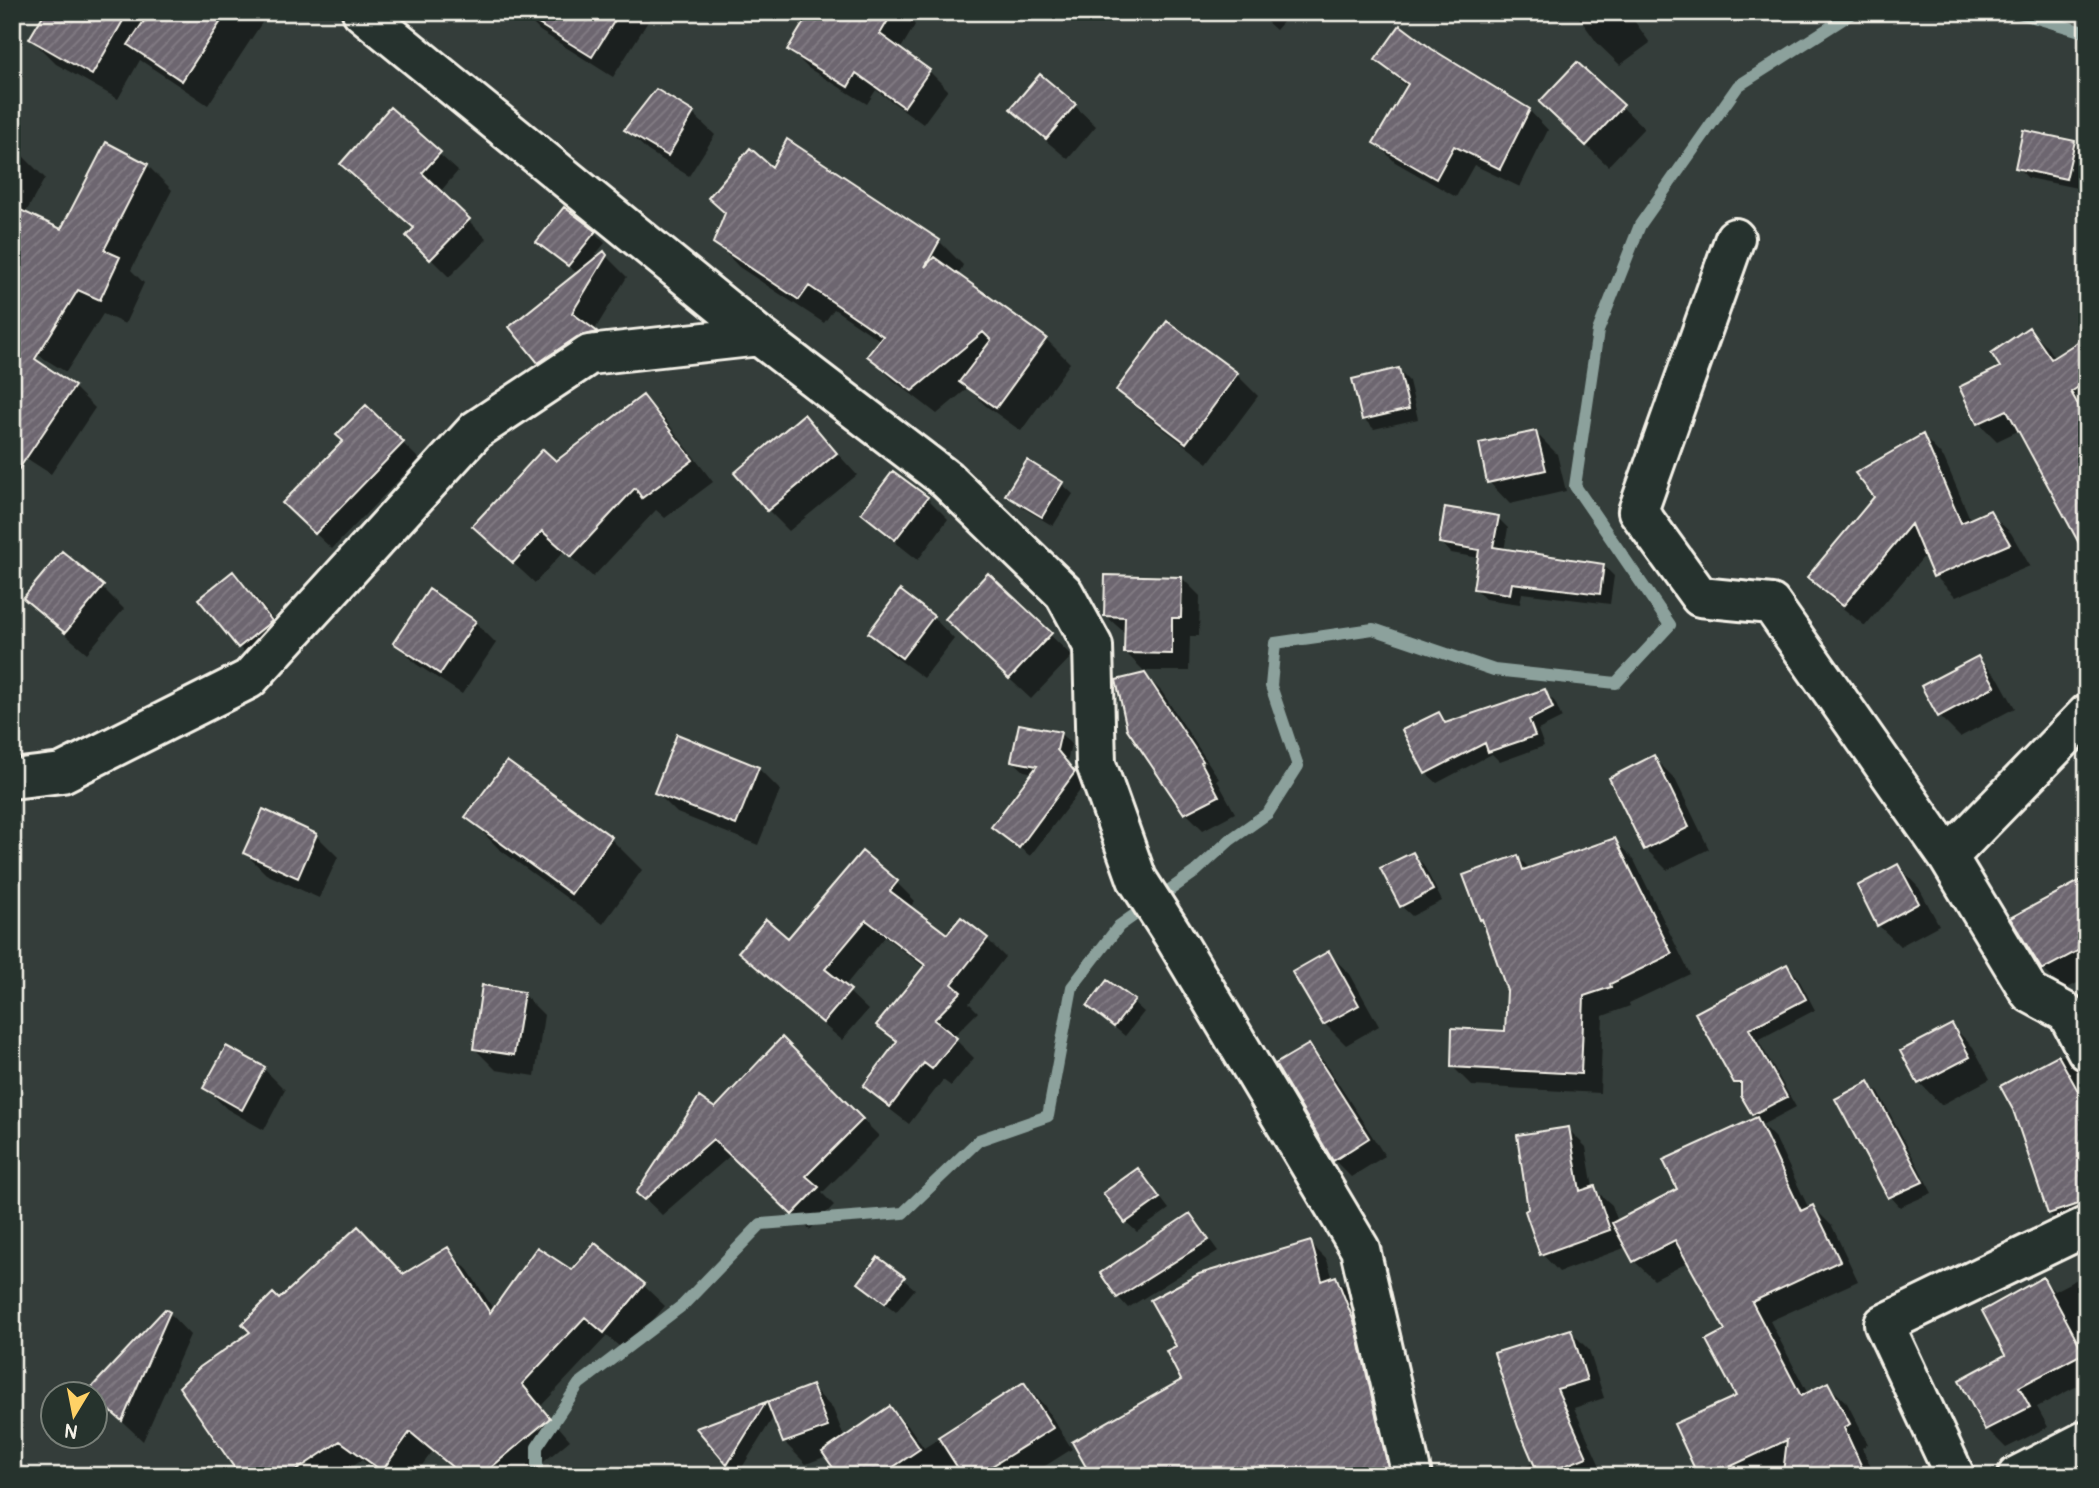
<svg xmlns="http://www.w3.org/2000/svg" width="2099" height="1488" font-family="Pangolin,sans-serif">
<style>
.shadow{fill:#0007}
.lines{fill:none;stroke-linecap:round;stroke-linejoin:round}
.stream{stroke:#8ca19c;stroke-width:12}
.building{fill:url(#building-hatch);stroke:#f4f1e8;stroke-width:2}
.minor-casing{stroke:#f4f1e8;stroke-width:44}
.minor{stroke:#26332d;stroke-width:38}
</style>
<defs>
<pattern id="building-hatch" width="6" height="6" patternUnits="userSpaceOnUse" patternTransform="scale(1.75)"><rect width="6" height="6" fill="#6d6670"/><path d="M-1 1l2-2M0 6l6-6M5 7l2-2" fill="none" stroke="#827c84"/></pattern>
</defs>
<rect width="100%" height="100%" fill="#343d3a"/>
<filter id="ink" filterUnits="userSpaceOnUse"><feTurbulence type="fractalNoise" baseFrequency=".0143" numOctaves="2"/><feDisplacementMap in="SourceGraphic" scale="14" xChannelSelector="R" yChannelSelector="G"/><feConvolveMatrix kernelMatrix="1 2 1 2 8 2 1 2 1" color-interpolation-filters="sRGB"/></filter>
<g filter="url(#ink)">
<path class="shadow" d="M 47,12 L 269,12 L 208,105 L 140,60 L 118,99 L 56,64 L 31,39 Z
M 521,12 L 654,12 L 613,77 L 540,31 Z
M 847,12 L 903,12 L 915,25 L 900,50 L 929,71 L 948,90 L 923,124 L 876,90 L 867,104 L 808,68 L 790,50 Z
M 1256,12 L 1292,12 L 1276,30 Z
M 1575,12 L 1628,12 L 1650,43 L 1620,65 L 1598,44 Z
M 1428,47 L 1529,110 L 1548,130 L 1520,187 L 1474,165 L 1456,197 L 1395,162 L 1376,143 L 1408,88 L 1377,60 Z
M 1577,64 L 1644,128 L 1608,166 L 1563,123 Z
M 656,91 L 693,114 L 715,135 L 689,176 L 648,151 L 626,130 Z
M 1074,105 L 1096,126 L 1068,159 L 1034,131 L 1013,109 Z
M 390,110 L 458,171 L 440,192 L 487,239 L 449,277 L 408,236 L 415,229 Z
M 2074,143 L 2084,153 L 2077,188 L 2028,178 L 2017,167 Z
M 12,149 L 20,153 L 45,178 L 25,214 L 61,231 L 147,165 L 172,190 L 131,270 L 144,283 L 125,324 L 103,314 L 66,372 L 12,339 Z
M 773,169 L 939,241 L 963,265 L 958,276 L 1046,339 L 1070,363 L 1021,431 L 986,406 L 968,388 L 937,414 L 893,380 L 869,356 L 881,341 L 834,309 L 824,323 L 739,267 L 715,242 Z
M 594,232 L 605,243 L 587,265 L 604,254 L 627,277 L 594,331 L 617,353 L 561,383 L 539,362 L 578,274 L 539,242 Z
M 1167,323 L 1237,375 L 1258,396 L 1208,463 L 1140,411 L 1119,389 Z
M 2029,329 L 2047,347 L 2055,359 L 2087,339 L 2087,548 L 2020,430 L 1997,441 L 1979,423 L 2003,368 Z
M 1398,370 L 1409,381 L 1418,419 L 1374,429 L 1364,419 Z
M 74,387 L 95,408 L 51,474 L 12,449 Z
M 643,397 L 664,418 L 713,482 L 665,518 L 656,510 L 593,577 L 564,551 L 535,583 L 496,547 L 555,463 Z
M 366,407 L 419,459 L 332,549 L 300,519 Z
M 804,417 L 857,475 L 789,531 L 768,510 Z
M 1536,433 L 1557,454 L 1566,491 L 1510,504 L 1489,482 Z
M 1923,436 L 1944,458 L 1971,521 L 1989,512 L 2011,533 L 2030,566 L 1956,597 L 1935,576 L 1926,554 L 1865,626 L 1830,598 L 1809,576 L 1876,497 Z
M 1027,462 L 1062,484 L 1073,494 L 1053,526 L 1018,505 L 1007,494 Z
M 927,498 L 948,519 L 918,560 L 885,534 L 864,513 Z
M 1498,518 L 1508,528 L 1504,551 L 1604,566 L 1614,576 L 1610,604 L 1522,593 L 1520,604 L 1485,599 L 1475,589 L 1479,558 L 1451,553 L 1441,542 Z
M 233,574 L 254,595 L 292,643 L 260,668 L 239,647 Z
M 988,575 L 1072,656 L 1031,699 L 968,640 Z
M 1182,578 L 1200,596 L 1199,636 L 1190,636 L 1189,671 L 1144,671 L 1125,652 L 1126,634 L 1106,616 Z
M 103,588 L 124,609 L 87,653 L 47,619 L 26,598 Z
M 900,592 L 933,617 L 954,639 L 924,678 L 891,654 L 870,632 Z
M 475,622 L 496,643 L 462,694 L 416,664 L 395,643 Z
M 1978,658 L 1999,679 L 2015,708 L 1960,737 L 1939,716 Z
M 1145,675 L 1162,692 L 1219,779 L 1217,780 L 1235,813 L 1203,830 L 1185,812 Z
M 1544,691 L 1555,702 L 1562,718 L 1538,730 L 1544,746 L 1500,762 L 1492,754 L 1437,783 L 1426,773 L 1439,714 L 1449,723 Z
M 1060,733 L 1071,744 L 1067,762 L 1085,784 L 1030,856 L 994,827 L 1034,773 L 1024,771 L 1013,761 Z
M 1653,757 L 1675,779 L 1709,849 L 1667,870 L 1646,849 Z
M 758,768 L 780,790 L 758,845 L 677,813 L 656,792 Z
M 264,811 L 316,835 L 338,857 L 319,898 L 266,874 L 245,853 Z
M 468,817 L 611,839 L 642,870 L 603,924 L 499,849 Z
M 1615,840 L 1634,860 L 1690,974 L 1629,1003 L 1630,1006 L 1603,1016 L 1600,1093 L 1472,1086 L 1452,1066 L 1507,1032 L 1509,991 L 1485,922 L 1481,919 L 1518,857 L 1530,869 Z
M 862,853 L 897,883 L 915,901 L 909,908 L 948,936 L 987,939 L 1005,957 L 969,1003 L 978,1012 L 953,1037 L 974,1058 L 951,1086 L 943,1080 L 909,1124 L 883,1104 L 865,1086 L 897,1044 L 879,1025 L 925,968 L 885,937 L 844,987 L 868,1010 L 842,1040 L 758,970 L 740,952 L 788,941 Z
M 1412,854 L 1423,864 L 1442,901 L 1412,916 L 1401,906 Z
M 1898,866 L 1919,888 L 1939,925 L 1900,946 L 1878,925 Z
M 2087,879 L 2087,978 L 2064,990 L 2043,969 Z
M 1328,953 L 1350,974 L 1379,1026 L 1346,1045 L 1325,1024 Z
M 1787,966 L 1797,976 L 1815,1010 L 1758,1040 L 1796,1107 L 1762,1125 L 1776,1139 L 1809,1209 L 1813,1207 L 1832,1226 L 1858,1281 L 1770,1321 L 1808,1394 L 1827,1384 L 1847,1403 L 1868,1444 L 1862,1448 L 1875,1476 L 1700,1476 L 1738,1397 L 1727,1331 L 1689,1262 L 1654,1280 L 1634,1261 L 1627,1247 L 1559,1272 L 1542,1254 L 1568,1129 L 1586,1147 L 1593,1188 L 1612,1205 L 1618,1222 L 1679,1189 L 1758,1119 L 1753,1114 L 1743,1089 L 1736,1082 L 1698,1014 Z
M 523,994 L 544,1015 L 535,1076 L 496,1070 L 474,1048 Z
M 1133,1002 L 1144,1012 L 1125,1036 L 1089,1006 Z
M 1952,1026 L 1973,1047 L 1990,1079 L 1941,1105 L 1920,1083 L 1902,1052 Z
M 782,1039 L 879,1136 L 822,1193 L 834,1205 L 810,1230 L 731,1155 L 662,1215 L 638,1192 Z
M 1308,1046 L 1325,1063 L 1385,1156 L 1351,1177 L 1334,1160 Z
M 2063,1055 L 2081,1073 L 2087,1074 L 2087,1229 L 2071,1235 L 2049,1213 L 2014,1110 L 2002,1087 Z
M 264,1069 L 285,1090 L 264,1130 L 227,1109 L 205,1088 Z
M 1868,1083 L 1879,1093 L 1932,1193 L 1900,1207 L 1890,1196 Z
M 1137,1171 L 1148,1181 L 1169,1209 L 1137,1232 L 1126,1222 L 1105,1194 Z
M 1190,1215 L 1200,1226 L 1218,1251 L 1128,1308 L 1118,1297 Z
M 1310,1243 L 1327,1260 L 1333,1279 L 1336,1278 L 1353,1295 L 1402,1476 L 1228,1476 L 1183,1381 L 1178,1347 Z
M 596,1245 L 644,1286 L 665,1306 L 626,1352 L 607,1336 L 541,1406 L 570,1440 L 527,1476 L 461,1476 L 432,1452 L 414,1476 L 383,1476 L 362,1460 L 340,1476 L 242,1476 L 253,1333 L 279,1301 L 404,1276 L 447,1249 L 468,1270 L 494,1310 L 573,1272 Z
M 878,1259 L 915,1289 L 896,1312 L 860,1283 Z
M 2087,1274 L 2087,1381 L 2037,1407 L 2048,1427 L 2006,1448 L 1987,1429 L 2008,1356 L 2043,1279 L 2054,1291 Z
M 169,1313 L 190,1335 L 143,1441 L 112,1412 Z
M 12,1318 L 23,1328 L 12,1345 Z
M 1570,1331 L 1589,1350 L 1604,1398 L 1574,1408 L 1604,1475 L 1511,1476 L 1510,1473 L 1535,1462 Z
M 1024,1385 L 1044,1405 L 1072,1449 L 1029,1476 L 841,1476 L 827,1456 L 806,1464 L 784,1442 L 774,1416 L 738,1474 L 699,1429 L 766,1404 L 772,1411 L 812,1387 L 833,1409 L 845,1439 L 890,1408 L 910,1428 L 924,1448 Z
M 2087,1467 L 2087,1476 L 2069,1476 Z"/>
<g class="lines">
<path class="stream" d="M 2016,12 L 2087,33
M 537,1476 L 537,1447 L 579,1384 L 683,1305 L 761,1224 L 903,1213 L 979,1140 L 1048,1116 L 1072,987 L 1119,926 L 1195,872 L 1230,840 L 1268,813 L 1298,766 L 1271,686 L 1275,643 L 1373,629 L 1494,670 L 1616,683 L 1670,625 L 1575,486 L 1598,331 L 1640,225 L 1738,86 L 1854,12"/>
</g>
<path class="building" d="M 45,12 L 128,12 L 92,75 L 29,39 Z
M 150,12 L 227,12 L 182,81 L 128,45 Z
M 519,12 L 620,12 L 592,57 Z
M 810,12 L 893,12 L 880,34 L 930,70 L 904,107 L 856,73 L 848,87 L 787,50 Z
M 1400,25 L 1432,49 L 1530,109 L 1500,169 L 1454,146 L 1436,179 L 1373,143 L 1408,84 L 1375,60 Z
M 1577,62 L 1624,105 L 1586,146 L 1539,102 Z
M 1040,74 L 1076,104 L 1046,139 L 1010,109 Z
M 656,89 L 694,112 L 668,156 L 624,130 Z
M 390,107 L 441,152 L 422,173 L 470,219 L 430,260 L 406,236 L 414,228 L 340,164 Z
M 2023,130 L 2075,141 L 2066,179 L 2015,168 Z
M 787,139 L 940,240 L 925,267 L 934,257 L 1047,338 L 996,408 L 959,382 L 991,340 L 983,332 L 912,391 L 867,356 L 883,336 L 809,286 L 799,300 L 713,243 L 725,213 L 708,198 L 750,148 L 772,167 Z
M 106,142 L 148,164 L 104,250 L 120,257 L 100,300 L 78,290 L 35,359 L 75,386 L 12,479 L 12,206 L 61,229 Z
M 564,207 L 596,231 L 568,266 L 536,242 Z
M 604,251 L 607,255 L 572,313 L 598,332 L 577,337 L 538,363 L 509,327 Z
M 1167,321 L 1238,373 L 1186,443 L 1116,390 Z
M 2029,327 L 2051,359 L 2087,336 L 2087,381 L 2071,392 L 2087,421 L 2087,558 L 2007,410 L 1977,424 L 1959,387 L 2000,367 L 1991,353 Z
M 1399,368 L 1409,409 L 1362,420 L 1352,379 Z
M 643,395 L 693,460 L 642,498 L 635,488 L 571,557 L 542,531 L 513,563 L 472,526 L 543,449 L 556,461 Z
M 366,405 L 404,442 L 315,534 L 282,503 L 343,441 L 336,435 Z
M 804,414 L 837,453 L 767,511 L 734,473 Z
M 1536,431 L 1546,470 L 1487,483 L 1479,443 Z
M 1923,434 L 1961,523 L 1990,510 L 2010,544 L 1933,577 L 1911,524 L 1843,606 L 1807,577 L 1874,497 L 1855,473 Z
M 1027,460 L 1063,482 L 1042,517 L 1005,495 Z
M 893,471 L 928,497 L 895,540 L 861,513 Z
M 1445,507 L 1499,516 L 1493,547 L 1604,564 L 1600,594 L 1512,583 L 1510,594 L 1473,589 L 1479,550 L 1439,543 Z
M 62,551 L 104,586 L 65,633 L 23,598 Z
M 233,571 L 272,621 L 238,648 L 198,599 Z
M 988,573 L 1052,633 L 1009,679 L 945,619 Z
M 1105,575 L 1182,577 L 1181,618 L 1172,618 L 1172,654 L 1124,653 L 1125,617 L 1104,616 Z
M 429,589 L 476,621 L 440,674 L 393,643 Z
M 900,590 L 934,616 L 902,658 L 868,633 Z
M 1978,656 L 1995,686 L 1938,717 L 1921,686 Z
M 1145,673 L 1203,761 L 1201,762 L 1219,796 L 1184,814 L 1127,729 L 1116,680 Z
M 1545,689 L 1553,708 L 1529,720 L 1535,736 L 1488,752 L 1485,743 L 1425,774 L 1402,730 L 1439,712 L 1445,723 Z
M 1019,724 L 1061,732 L 1057,750 L 1075,772 L 1019,848 L 991,827 L 1037,766 L 1011,761 Z
M 677,734 L 759,767 L 736,825 L 654,793 Z
M 1654,755 L 1689,827 L 1644,850 L 1609,778 Z
M 507,761 L 612,837 L 571,894 L 465,817 Z
M 263,809 L 317,834 L 298,878 L 243,853 Z
M 1615,838 L 1672,954 L 1610,984 L 1611,987 L 1584,996 L 1581,1074 L 1451,1067 L 1452,1028 L 1505,1031 L 1507,991 L 1482,919 L 1480,920 L 1463,875 L 1518,855 L 1523,870 Z
M 862,851 L 898,881 L 890,891 L 947,934 L 961,917 L 988,938 L 952,984 L 961,992 L 934,1020 L 957,1038 L 932,1069 L 924,1063 L 890,1107 L 863,1086 L 897,1041 L 876,1025 L 925,965 L 866,920 L 825,969 L 851,990 L 823,1023 L 738,952 L 766,919 L 788,938 Z
M 1413,852 L 1433,890 L 1400,907 L 1380,868 Z
M 1898,864 L 1919,903 L 1877,926 L 1857,886 Z
M 2087,877 L 2087,946 L 2042,970 L 2010,918 Z
M 1329,951 L 1359,1005 L 1323,1025 L 1292,972 Z
M 1787,964 L 1806,999 L 1749,1029 L 1787,1097 L 1752,1115 L 1741,1096 L 1741,1083 L 1734,1083 L 1695,1013 Z
M 1107,980 L 1135,1000 L 1114,1027 L 1087,1006 Z
M 482,985 L 524,992 L 514,1055 L 473,1049 Z
M 1952,1024 L 1970,1057 L 1918,1084 L 1900,1051 Z
M 782,1037 L 863,1119 L 806,1176 L 819,1187 L 792,1215 L 713,1139 L 644,1200 L 636,1193 L 699,1097 L 715,1108 Z
M 1309,1044 L 1369,1138 L 1333,1161 L 1275,1064 Z
M 226,1046 L 265,1067 L 242,1110 L 203,1088 Z
M 2058,1055 L 2087,1107 L 2087,1201 L 2048,1214 L 2013,1110 L 2000,1086 Z
M 1869,1081 L 1923,1182 L 1888,1198 L 1835,1099 Z
M 1757,1117 L 1801,1211 L 1813,1205 L 1840,1261 L 1752,1302 L 1801,1396 L 1828,1382 L 1850,1424 L 1844,1428 L 1866,1476 L 1805,1476 L 1783,1473 L 1787,1440 L 1710,1476 L 1698,1476 L 1674,1424 L 1736,1396 L 1706,1340 L 1725,1330 L 1675,1240 L 1633,1262 L 1612,1223 L 1677,1189 L 1663,1160 Z
M 1569,1127 L 1580,1191 L 1595,1186 L 1610,1230 L 1540,1255 L 1525,1211 L 1528,1209 L 1517,1135 Z
M 1138,1168 L 1160,1198 L 1125,1223 L 1103,1193 Z
M 1190,1213 L 1209,1240 L 1117,1298 L 1100,1273 Z
M 358,1226 L 403,1274 L 448,1247 L 490,1313 L 537,1247 L 572,1270 L 595,1243 L 645,1284 L 604,1333 L 585,1317 L 522,1384 L 550,1418 L 481,1476 L 463,1476 L 410,1432 L 382,1471 L 340,1441 L 288,1476 L 240,1476 L 179,1387 L 200,1367 L 250,1332 L 242,1324 L 273,1293 L 279,1299 Z
M 1311,1241 L 1322,1281 L 1336,1276 L 1356,1327 L 1390,1476 L 1091,1476 L 1072,1442 L 1181,1380 L 1166,1351 L 1176,1346 L 1150,1300 L 1199,1274 Z
M 878,1257 L 905,1277 L 885,1303 L 858,1283 Z
M 2043,1277 L 2084,1353 L 2019,1387 L 2030,1407 L 1985,1430 L 1959,1380 L 2005,1355 L 1982,1311 Z
M 165,1309 L 170,1312 L 122,1421 L 94,1397 L 94,1394 L 88,1391 Z
M 1571,1329 L 1587,1380 L 1557,1389 L 1587,1457 L 1539,1476 L 1518,1427 L 1494,1353 Z
M 1024,1382 L 1053,1428 L 976,1476 L 963,1476 L 938,1437 Z
M 812,1385 L 828,1427 L 783,1443 L 767,1402 Z
M 766,1402 L 727,1465 L 696,1428 Z
M 890,1406 L 920,1449 L 880,1476 L 839,1476 L 822,1452 Z"/>
<g class="lines">
<defs>
<path id="minor" d="M 362,12 L 759,336 L 946,479 L 1064,593 L 1093,646 L 1096,764 L 1137,879 L 1173,935 L 1360,1249 L 1412,1476
M 1735,238 L 1638,511 L 1700,597 L 1771,604 L 1948,857 L 2030,993 L 2067,1013 L 2087,1051
M 12,779 L 62,773 L 249,679 L 476,430 L 589,355 L 759,336
M 1948,857 L 2087,714
M 1955,1476 L 1884,1324 L 2087,1226
M 2017,1476 L 2087,1440"/>
</defs>
<use href="#minor" class="minor-casing"/>
<use href="#minor" class="minor"/>
</g>
</g>
<rect width="2099" height="1488" fill="none" stroke="#26332d" stroke-width="42"/>
<rect x="21" y="21" width="2057" height="1446" fill="none" stroke="#f4f1e8" stroke-width="2.5" filter="url(#ink)"/>
<g transform="translate(74 1415) rotate(190)"><circle r="33" fill="#26332d" stroke="#787f78" stroke-width="2"/>
<path d="M0-5L12 26L0 18L-12 26Z" fill="#ffd166"/>
<text y="-10" font-size="19" font-weight="bold" text-anchor="middle" fill="#f4f1e8">N</text>
</g>
</svg>
